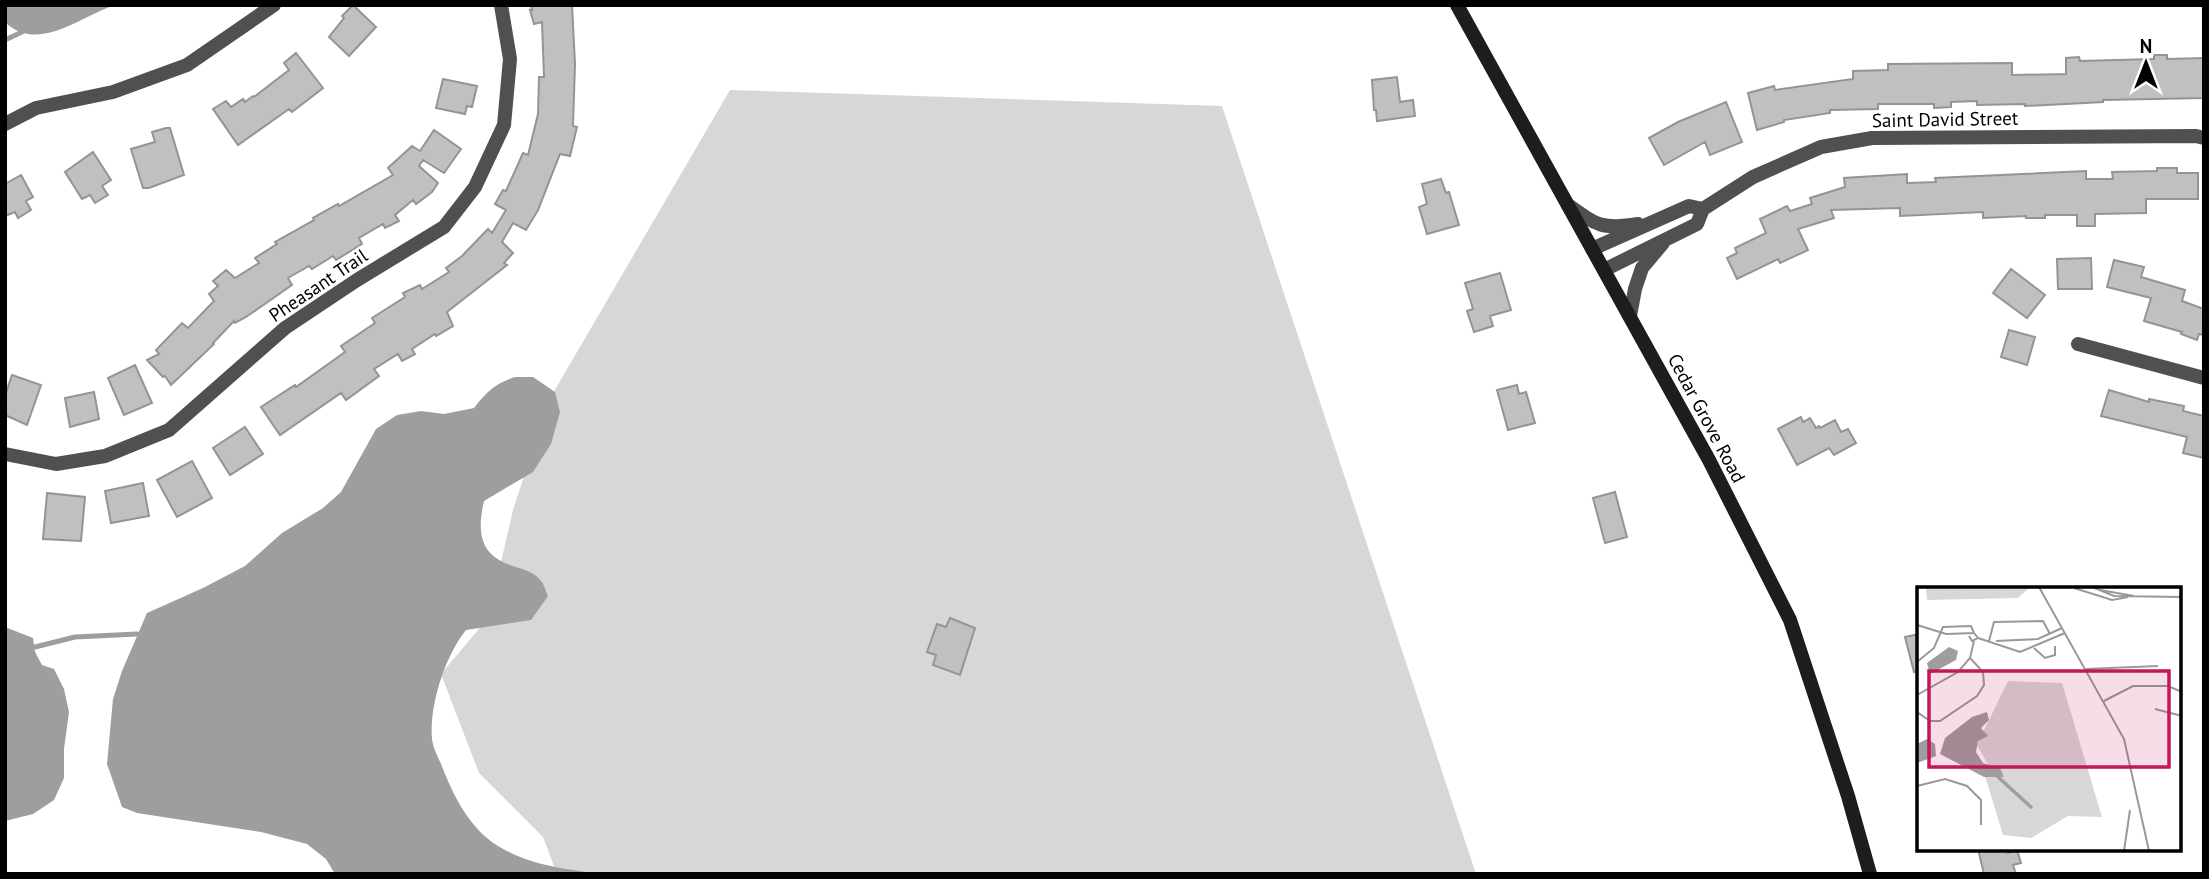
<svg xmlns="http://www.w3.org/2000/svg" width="2209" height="879" font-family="'PT Sans',sans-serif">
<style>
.green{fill:#d7d7d7}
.water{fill:#9e9e9e}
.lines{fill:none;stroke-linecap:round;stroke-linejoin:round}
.stream{stroke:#9e9e9e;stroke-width:5}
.building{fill:#c0c0c0;stroke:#949494;stroke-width:2}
.minor{stroke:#505050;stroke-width:14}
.secondary{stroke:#1d1d1d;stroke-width:14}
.labels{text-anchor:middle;stroke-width:5;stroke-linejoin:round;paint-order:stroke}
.street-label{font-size:19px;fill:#000;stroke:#fff}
.inset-river{fill:none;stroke:#9e9e9e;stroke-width:3.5}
.inset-road{fill:none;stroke:#999;stroke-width:2}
.view{fill:#c2185b;fill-opacity:0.15;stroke:#c2185b;stroke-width:3.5}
.inset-edge{fill:none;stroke:#000;stroke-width:3.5}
</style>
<rect width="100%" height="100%" fill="#fff"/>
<path class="green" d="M 730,90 L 1222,106 L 1476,874 L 557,874 L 543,837 L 479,773 L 441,674 L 488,618 L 513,510 L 549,400 Z"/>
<path class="water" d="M 5,5 L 115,5 C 81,16 38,54 5,22 Z
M 515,377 L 533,377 L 555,392 L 560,412 L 551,444 L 533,472 L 484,501 C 477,532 479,555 513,566 C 522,569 535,572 541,581 C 544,584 546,592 548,596 L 531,620 L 466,630 C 445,656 429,706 432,739 C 433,748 438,757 441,764 C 453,795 469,828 498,846 C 531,866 562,868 599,874 L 335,874 L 326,859 L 307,844 L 261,832 L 137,813 L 122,807 L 107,764 L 113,699 L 122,671 L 147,613 L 203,588 L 245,566 L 282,533 L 323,508 L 341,492 L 376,429 L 397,415 L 421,411 L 444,414 L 474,408 C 486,392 496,383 515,377 Z
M 5,627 L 33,638 L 35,652 L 42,665 L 54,669 L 64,689 L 69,712 L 64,749 L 64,778 L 54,800 L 33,814 L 5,821 Z"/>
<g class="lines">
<path class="stream" d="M 5,40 L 22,32
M 35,647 L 75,637 L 137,634"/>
</g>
<path class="building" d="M 353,5 L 376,27 L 349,56 L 329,37 L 344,18 L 342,16 Z
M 531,5 L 572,5 L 575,64 L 573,126 L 577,127 L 570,156 L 560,154 L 538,210 L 526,230 L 513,223 L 502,242 L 513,253 L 504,263 L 507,265 L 447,312 L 453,326 L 436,336 L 435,334 L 412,349 L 415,354 L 402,361 L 398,354 L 374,369 L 379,376 L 346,400 L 341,393 L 280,435 L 261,407 L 295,385 L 296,387 L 345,352 L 341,346 L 375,323 L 372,318 L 405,297 L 403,293 L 420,285 L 422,289 L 449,272 L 446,268 L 462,256 L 488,229 L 492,233 L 506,210 L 495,204 L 503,190 L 506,191 L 523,153 L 528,155 L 538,114 L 539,77 L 544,77 L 542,22 L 534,24 L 530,10 L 532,10 Z
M 296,53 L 323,88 L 292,112 L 289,109 L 238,145 L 213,109 L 226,101 L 231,107 L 243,99 L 245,102 L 253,96 L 254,97 L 289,70 L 284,63 Z
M 2154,55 L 2167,55 L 2167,59 L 2204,58 L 2204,98 L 2103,100 L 2103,102 L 2025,106 L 2025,104 L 1977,105 L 1977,101 L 1951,102 L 1951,107 L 1934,108 L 1934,104 L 1878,104 L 1878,109 L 1830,110 L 1830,113 L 1784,120 L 1784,122 L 1757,130 L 1748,93 L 1774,86 L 1775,90 L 1853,79 L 1853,71 L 1888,70 L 1888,64 L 2012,63 L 2012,75 L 2066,74 L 2066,58 L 2079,57 L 2080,61 L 2154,59 Z
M 1397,77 L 1400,102 L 1413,100 L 1415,116 L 1377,121 L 1376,110 L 1374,110 L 1372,80 Z
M 443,79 L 477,86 L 472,107 L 467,106 L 465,114 L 436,108 Z
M 1726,102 L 1742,142 L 1710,155 L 1705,142 L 1664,165 L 1649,138 L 1678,122 Z
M 166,128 L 170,128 L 184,175 L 149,188 L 143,188 L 131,149 L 155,142 L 152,132 Z
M 434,130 L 461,149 L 444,173 L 423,160 L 419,166 L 438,183 L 432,192 L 416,204 L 413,200 L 395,215 L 399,221 L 385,228 L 383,224 L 359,238 L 362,244 L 336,260 L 333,256 L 312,269 L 309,266 L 288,278 L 292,285 L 246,317 L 235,323 L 234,321 L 213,343 L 214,344 L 171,385 L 165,376 L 163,377 L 147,360 L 159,354 L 156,350 L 182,323 L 188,328 L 214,301 L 209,294 L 218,286 L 213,281 L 226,270 L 235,278 L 259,263 L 255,258 L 277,244 L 275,242 L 314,220 L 313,218 L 338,204 L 339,206 L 393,175 L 388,168 L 412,146 L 420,151 Z
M 93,152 L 111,180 L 102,186 L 108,195 L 95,203 L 90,195 L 82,199 L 65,172 Z
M 2157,168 L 2177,168 L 2177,173 L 2198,173 L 2198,199 L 2146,199 L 2146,213 L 2095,214 L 2095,226 L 2077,226 L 2077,215 L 2045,215 L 2045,218 L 2026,218 L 2026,216 L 1983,218 L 1983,212 L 1900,216 L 1900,208 L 1831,210 L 1834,218 L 1798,229 L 1808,250 L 1780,263 L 1778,259 L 1737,279 L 1727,258 L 1737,253 L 1735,248 L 1766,233 L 1760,219 L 1787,206 L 1790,211 L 1812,204 L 1810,198 L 1845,187 L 1844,178 L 1907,174 L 1907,183 L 1936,182 L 1935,178 L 2086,171 L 2086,179 L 2113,179 L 2112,172 L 2157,171 Z
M 21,175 L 33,197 L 26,201 L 31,210 L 18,218 L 15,212 L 5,216 L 5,184 Z
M 1441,179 L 1446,193 L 1449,192 L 1459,225 L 1427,234 L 1419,207 L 1427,204 L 1422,184 Z
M 2091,258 L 2092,289 L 2058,289 L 2057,259 Z
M 2114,260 L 2144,267 L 2141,277 L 2185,290 L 2182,301 L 2204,309 L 2204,335 L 2199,334 L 2197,340 L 2181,334 L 2182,332 L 2144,321 L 2151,298 L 2107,287 Z
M 2011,269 L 2045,295 L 2027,318 L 1993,293 Z
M 1500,273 L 1511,310 L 1490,316 L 1493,326 L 1474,332 L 1467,311 L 1473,309 L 1465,283 Z
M 2009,330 L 2035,337 L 2027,365 L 2001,357 Z
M 135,365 L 152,403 L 124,415 L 108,378 Z
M 12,375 L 41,385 L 27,425 L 5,415 L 5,396 Z
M 1517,385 L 1519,394 L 1526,392 L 1535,423 L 1508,430 L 1497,390 Z
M 2109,390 L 2149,402 L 2149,399 L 2184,406 L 2183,411 L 2204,416 L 2204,458 L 2183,453 L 2187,437 L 2101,416 Z
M 94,392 L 99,419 L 70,427 L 65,398 Z
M 1801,417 L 1803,422 L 1810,418 L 1816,428 L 1819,426 L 1820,428 L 1835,420 L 1841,432 L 1848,429 L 1856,443 L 1834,455 L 1829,448 L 1797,465 L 1778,429 Z
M 245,427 L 263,454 L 230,475 L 213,448 Z
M 192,461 L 212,498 L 177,517 L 157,480 Z
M 143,483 L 149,516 L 111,523 L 105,491 Z
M 1615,492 L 1627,537 L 1605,543 L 1593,498 Z
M 47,493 L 85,497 L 81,541 L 43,539 Z
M 950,618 L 975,628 L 960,675 L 933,665 L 936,655 L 927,652 L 937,624 L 946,627 Z
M 1919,634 L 1919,671 L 1914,672 L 1905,637 Z
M 1978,849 L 2007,849 L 2008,853 L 2017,850 L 2021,863 L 2013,865 L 2016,874 L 1984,874 Z"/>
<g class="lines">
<path class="minor" d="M 5,124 L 36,108 L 113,92 L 187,65 L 274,5
M 1568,205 C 1596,225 1602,230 1638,224
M 1592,249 L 1689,206 L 1703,209
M 1604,270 L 1697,224 L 1703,209 L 1753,177 L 1821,147 L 1872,138 L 2196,136 L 2204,138
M 1630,316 L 1635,289 L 1642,268 L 1663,243
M 2078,344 L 2204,378
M 5,454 L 56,464 L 105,456 L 169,430 L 285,328 L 357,280 L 444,227 L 475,187 L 504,125 L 510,59 L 501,5"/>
<path class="secondary" d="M 1457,5 L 1709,460 L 1790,620 L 1848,796 L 1870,874"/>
</g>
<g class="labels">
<g class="street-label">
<text transform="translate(1945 119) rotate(-1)" y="7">Saint David Street</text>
<text transform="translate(318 285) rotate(-34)" y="7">Pheasant Trail</text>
<text transform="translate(1707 418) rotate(62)" y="7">Cedar Grove Road</text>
</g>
</g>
<g transform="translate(1917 587)">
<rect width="264" height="264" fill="#fff"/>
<path d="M 9,0 L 113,0 L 101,11 L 10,13 ZM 91,94 L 145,96 L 185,230 L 151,229 L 114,251 L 86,248 L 68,189 L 74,183 L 60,158 Z" fill="#d7d7d7"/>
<path d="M 32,60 L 41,64 L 39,73 L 13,87 L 10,76 ZM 70,125 L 72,133 L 64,141 L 71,149 L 61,154 L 59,165 L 66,176 L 83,181 L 87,190 L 67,190 L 23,167 L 28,151 L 55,130 ZM 10,152 L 18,157 L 19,169 L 0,176 L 0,157 Z" fill="#9e9e9e"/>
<path class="inset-river" d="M 80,189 L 115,221"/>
<path class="inset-road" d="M 122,0 L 207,152 L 232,264M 144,0 L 169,0M 175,0 L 197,9 L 265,10M 157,1 L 195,13 L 211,10M 183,3 L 217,9M 0,38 L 29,47 L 57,46 L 61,51 L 55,54 L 52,49M 61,51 L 103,65 L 148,46M 72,54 L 77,35 L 126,34 L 133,47M 79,54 L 121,52 L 145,41M 117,61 L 128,71 L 138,68 L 138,59M 0,75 L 17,61 L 26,40 L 54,39 L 57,46M 169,82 L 241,79M 0,108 L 41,85 L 53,71 L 57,54M 187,114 L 216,99 L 251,99 L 265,105M 238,122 L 265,129M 0,125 L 13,134 L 23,134 L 60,109 L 67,98 L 66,85 L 53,71M 0,199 L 28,192 L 50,199 L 64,213 L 64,238M 207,264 L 213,223"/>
<path class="view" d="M 12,84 L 252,84 L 252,180 L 12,180 Z"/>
<rect width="264" height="264" class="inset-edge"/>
</g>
<rect width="2209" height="879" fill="none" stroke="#000000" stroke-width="14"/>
<g transform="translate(2146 63)" stroke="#ffffff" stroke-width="5" paint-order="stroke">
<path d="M0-5L12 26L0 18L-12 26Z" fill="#000000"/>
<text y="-10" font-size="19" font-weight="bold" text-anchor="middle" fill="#000000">N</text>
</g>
</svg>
